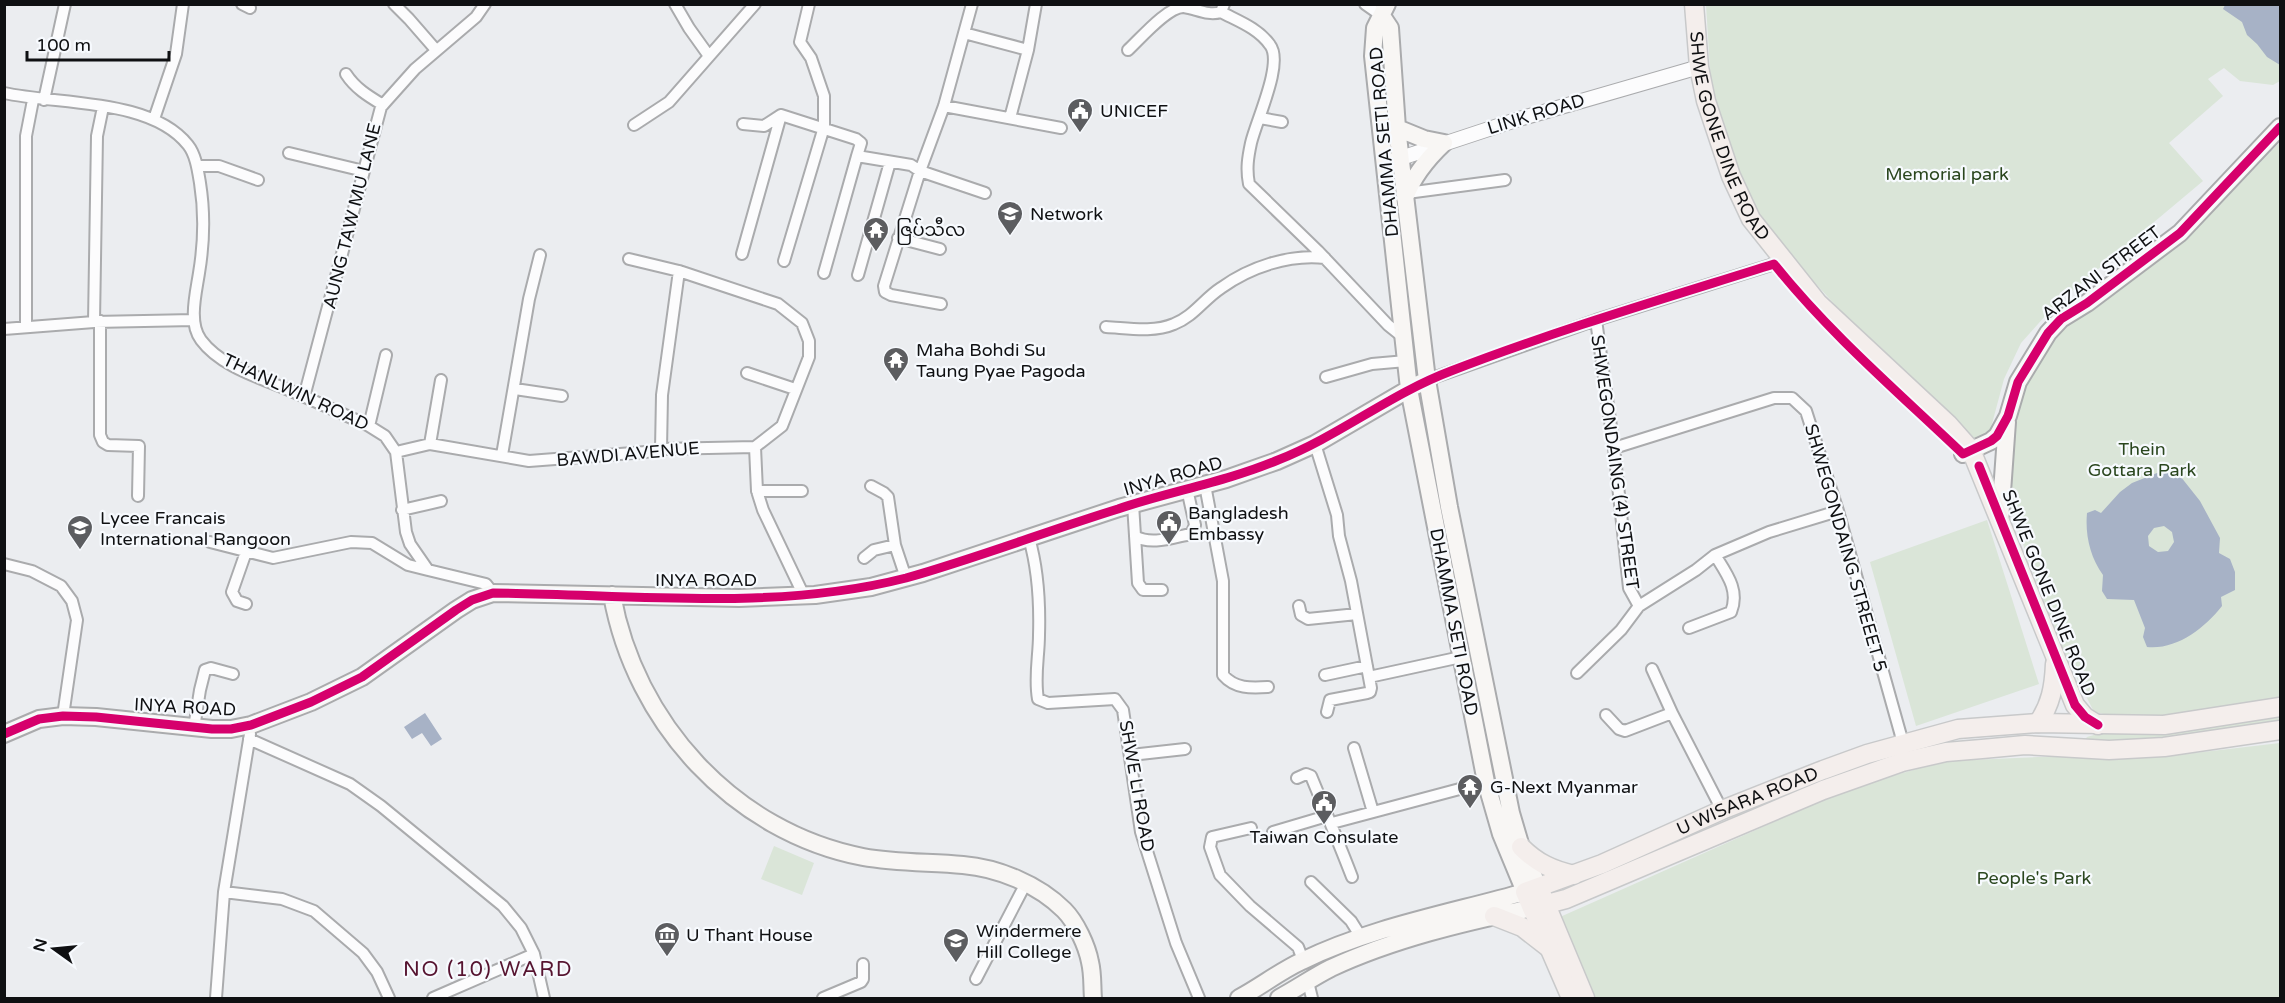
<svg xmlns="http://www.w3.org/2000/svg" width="2285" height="1003" font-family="'Varela Round','Noto Sans Myanmar',sans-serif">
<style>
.green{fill:#dae5d8}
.water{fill:#a7b2c6;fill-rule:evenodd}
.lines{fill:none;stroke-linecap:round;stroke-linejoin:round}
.minor-casing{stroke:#aaabad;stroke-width:14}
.tertiary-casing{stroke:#aaabad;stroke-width:16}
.secondary-casing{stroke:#aaabad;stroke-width:20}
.primary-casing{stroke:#c8c9ca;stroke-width:21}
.minor{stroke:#fcfcfd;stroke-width:10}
.tertiary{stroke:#fcfcfd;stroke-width:14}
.secondary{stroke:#f8f6f4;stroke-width:16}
.primary{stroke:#f4eeec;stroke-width:18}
.cycleway-casing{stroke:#f7fafe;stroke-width:13}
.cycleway{stroke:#d6006c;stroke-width:9}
.labels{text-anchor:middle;stroke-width:4.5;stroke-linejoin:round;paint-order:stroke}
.poi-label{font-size:18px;fill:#0f1012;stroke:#f7fafe;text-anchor:start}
.street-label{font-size:18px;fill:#0f1012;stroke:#f7fafe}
.park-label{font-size:18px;fill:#2a461e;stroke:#f7fafe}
.quarter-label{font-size:21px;letter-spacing:1.5px;fill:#561430;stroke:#f7fafe}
</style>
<rect width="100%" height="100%" fill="#ebedf0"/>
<path class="green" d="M 1706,5 L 2280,5 L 2280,81 L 2273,85 L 2240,81 L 2224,68 L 2208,79 L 2223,96 L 2169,143 L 2203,181 L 2054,306 L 2021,343 L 2004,379 L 1989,435 L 1972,441 L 1934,398 L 1849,320 L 1793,259 L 1754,207 L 1712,101 Z
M 2280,142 L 2280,701 L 2191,716 L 2124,718 L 2094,712 L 2061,646 L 2028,559 L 2010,505 L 1999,448 L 2012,410 L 2043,345 L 2076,314 L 2192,234 Z
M 1987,520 L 2039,684 L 1916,726 L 1870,562 Z
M 2280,713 L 2280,724 L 2179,740 L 2084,741 L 2087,737 L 2100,733 L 2215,723 Z
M 2280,743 L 2280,998 L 1594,998 L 1560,917 L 1850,788 L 1945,761 L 2038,757 L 2177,755 Z
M 774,846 L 814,863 L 802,895 L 761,879 Z"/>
<path class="water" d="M 2225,5 L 2280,5 L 2280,65 L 2267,57 L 2257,44 L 2247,35 L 2242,22 L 2223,9 Z
M 2167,469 L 2177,472 L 2200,501 L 2220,538 L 2219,553 L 2230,559 L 2235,572 L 2235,590 L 2221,597 L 2222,606 C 2204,629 2176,650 2147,647 L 2143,637 L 2145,628 L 2134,600 L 2107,599 L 2102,591 L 2103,575 C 2090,557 2085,535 2087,513 L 2095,510 L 2101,513 L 2120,492 L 2132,483 ZM 2164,526 L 2172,532 L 2174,542 L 2168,551 L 2158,552 L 2149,546 L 2148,536 L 2154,528 Z
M 425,713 L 442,739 L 431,746 L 422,733 L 412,739 L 404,727 Z"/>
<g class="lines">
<defs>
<path id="minor" d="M 242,4 L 250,8
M 394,4 L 409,19 L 436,50
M 675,4 L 689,28 L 709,56
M 1365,4 L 1382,16
M 1221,12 C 1238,21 1258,28 1270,45 C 1284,63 1256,121 1251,143 C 1248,157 1246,169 1249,184 L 1318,251 L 1388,325 L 1403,337
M 964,33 L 1028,50
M 1128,50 C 1140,39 1168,6 1184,7 C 1197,9 1208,16 1221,12 L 1224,4
M 346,74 C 355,88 368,96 383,105
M 4,93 C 59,105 151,98 188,145 C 196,155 198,171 200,183 C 205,214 204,243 199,273 C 196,293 188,323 201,340 C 221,367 261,378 291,391 C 317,402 343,414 369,426 L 385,436 L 396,452 L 406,532 L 410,544 L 428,570 L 486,584 L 493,593
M 44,100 L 65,4
M 944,106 L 1061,128
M 1010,118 L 1028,50 L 1036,4
M 1260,118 L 1282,122
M 154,119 L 176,54 L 183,4
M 743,124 L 764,126 L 781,115 L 856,139 L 861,143 L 857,156 L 911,165 L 920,171 L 985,193
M 634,125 L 669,102 L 755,4
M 289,153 L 364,171
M 197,166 L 219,166 L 258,180
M 1407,193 L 1505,180
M 898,238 L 940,249
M 742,254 L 781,115
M 784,261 L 824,127 L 824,96 L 811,58 L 800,42 L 809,4
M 824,273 L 857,156
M 858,275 L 890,162
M 941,304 L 891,295 L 885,292 L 884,286 L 920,171 L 944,106 L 972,4
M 1596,320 L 1614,448 L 1629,588 L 1639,606 L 1696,570 L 1715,555 L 1769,532 L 1838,511
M 100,321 L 100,435 L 103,442 L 108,445 L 139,446 L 138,496
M 94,322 L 97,136 L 103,107
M 26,327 L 26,136 L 33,100
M 1106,327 C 1127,328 1153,333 1174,324 C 1193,317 1204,299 1221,288 C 1250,267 1289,254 1325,258
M 4,329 L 94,322 L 194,320
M 747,373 L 795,389
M 1326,377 L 1372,364 L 1406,361
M 1427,380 L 1596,320 L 1774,264 L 1782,259
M 515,389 L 562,396
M 304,397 L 381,107 L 415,69 L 476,17 L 485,4
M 369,426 L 386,355
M 430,444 L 441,380
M 1315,444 L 1337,515 L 1339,536 L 1351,581 L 1371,688 L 1370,692 L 1367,693 L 1330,700 L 1327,712
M 755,447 L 757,491 L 763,510 L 804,596
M 1614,448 L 1774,398 L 1792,398 L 1806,411 L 1838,511 L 1903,743
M 661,449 L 662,395 L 679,271
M 396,452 L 430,444 L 529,461 L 646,452 L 661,449 L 755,447 L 782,426 L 809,357 L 809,341 L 802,323 L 778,304 L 679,271 L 629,259
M 502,455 L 529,299 L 540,255
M 1205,485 L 1223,581 L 1223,675 C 1235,689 1251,688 1268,687
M 871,486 L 884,493 L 888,497 L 895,545 L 906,578
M 757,491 L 802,491
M 1133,504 L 1138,583 L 1143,590 L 1162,590
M 402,510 L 441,501
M 1135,536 C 1151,546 1174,537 1191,534 L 1195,525 L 1187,489
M 1029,538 C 1038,569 1040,602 1039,635 C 1039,656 1034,677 1038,699 L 1048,703 L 1115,699 L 1123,710 L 1141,832 L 1176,943 L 1199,998
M 210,542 L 273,558 L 351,542 L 372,543 L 408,565 L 428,570
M 246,552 L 232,592 L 237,601 L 246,604
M 864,558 L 874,550 L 895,545
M 4,564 L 32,571 L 61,586 L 72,601 L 77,620 L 63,716
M 1299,606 L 1301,615 L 1308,619 L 1357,614
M 1689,628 L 1731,612 C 1740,590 1726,573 1715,555
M 1652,669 L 1672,713
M 1577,673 L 1621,630 L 1639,606
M 1325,675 L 1367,666
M 1369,677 L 1461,657
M 1606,715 L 1619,729 L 1625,731 L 1672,713 L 1722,810
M 194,728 L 200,690 L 205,670 L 211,668 L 233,674
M 249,739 L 350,784 L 381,806 L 503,906 L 521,928 L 534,954 L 544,998
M 1354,748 L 1373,812
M 1131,755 L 1185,749
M 1297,778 L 1306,774 L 1311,776 C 1325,810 1339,843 1352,877
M 1332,823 L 1486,782
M 1251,828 L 1212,837 L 1210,847 L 1220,875 L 1250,906 L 1298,947 L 1303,960
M 1273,832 L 1327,816
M 1311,882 L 1351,921 L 1361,937
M 224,892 L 282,899 L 314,911 L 363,953 L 377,972 L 389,998
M 976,979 L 1026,883
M 1308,982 L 1312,998
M 216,998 L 224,892 L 250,734
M 433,998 L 534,954
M 823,998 L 861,982 L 863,979 L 863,964"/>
<path id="tertiary" d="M 1392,161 L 1519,119 L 1699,67"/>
<path id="secondary" d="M 1382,16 L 1390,28 L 1397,128 L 1427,380 L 1449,507 L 1511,813 L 1521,847 L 1539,889
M 1397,128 L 1424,139 L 1444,143
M 1405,198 C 1413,176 1427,159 1444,143
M 1963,454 L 1991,441 L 1997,436 L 2008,416 L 2018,382 L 2048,333 L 2061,319 L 2087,303 L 2180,233 L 2280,127
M 2000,520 L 2007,422
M 612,595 C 635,723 734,832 863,857 C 896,863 929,862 963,865 C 998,868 1038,884 1064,910 C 1076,922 1087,946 1090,962 C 1093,974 1092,987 1093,998
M 4,734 L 39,719 L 63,716 L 96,717 L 212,729 L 231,729 L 251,725 L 311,702 L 362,677 L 456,610 L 472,600 L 493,593 L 739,598 L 815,595 L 871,587 L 923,573 L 1119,508 L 1226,479 L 1277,461 L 1315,444 L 1409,389 L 1427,380
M 1239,998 C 1260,987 1280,971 1302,961 C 1372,927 1451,913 1525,892 L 1501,834 L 1486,782 L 1409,389 L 1373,56 L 1375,28 L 1387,4
M 1279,998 C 1296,989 1313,977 1331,968 C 1393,939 1465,922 1532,908"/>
<g id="primary">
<path id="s1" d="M 1694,4 L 1699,67 L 1706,101 L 1731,176 L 1751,219 L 1818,303 L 1948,424 L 1971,450 L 2075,705 L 2085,717 L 2098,725"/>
<path d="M 2038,723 C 2051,704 2054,687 2055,664"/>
<path d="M 1521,847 C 1537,863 1552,870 1574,875"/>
<path d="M 1542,895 L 1585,998"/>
<path d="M 1532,908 L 1566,899 L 1823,790 L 1902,762 L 1946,752 L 1982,749 L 2025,745 L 2109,750 L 2164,747 L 2280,730"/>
<path d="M 1494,916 L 1522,927 L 1549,948"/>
<path id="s2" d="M 1571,998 L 1525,892 L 1602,864 L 1722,810 L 1823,770 L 1867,754 L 1958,729 L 2038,723 L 2164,725 L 2280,707"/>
</g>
</defs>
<use href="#minor" class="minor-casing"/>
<use href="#tertiary" class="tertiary-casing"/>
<use href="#secondary" class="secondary-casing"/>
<use href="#primary" class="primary-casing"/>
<use href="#minor" class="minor"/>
<use href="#tertiary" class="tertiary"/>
<use href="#secondary" class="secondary"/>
<use href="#primary" class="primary"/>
<defs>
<path id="cycleway" d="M 1979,466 L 2075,705 L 2085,717 L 2098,725
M 4,734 L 39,719 L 63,716 L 96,717 L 212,729 L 231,729 L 251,725 L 311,702 L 362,677 L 456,610 L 472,600 L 493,593 C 629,594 773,612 906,578 C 977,558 1047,531 1118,509 C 1171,491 1226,482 1278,460 C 1339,436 1390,394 1451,371 C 1557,330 1666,298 1774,264 C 1830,334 1898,392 1963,454 L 1991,441 L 1997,436 L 2008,416 L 2018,382 L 2048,333 L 2061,319 L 2087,303 L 2180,233 L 2280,127"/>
</defs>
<use href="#cycleway" class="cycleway-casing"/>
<use href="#cycleway" class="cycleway"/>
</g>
<defs>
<symbol id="civic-pin" viewBox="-11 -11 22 30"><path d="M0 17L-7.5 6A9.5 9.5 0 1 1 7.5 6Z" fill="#5c5d60" stroke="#f7fafe"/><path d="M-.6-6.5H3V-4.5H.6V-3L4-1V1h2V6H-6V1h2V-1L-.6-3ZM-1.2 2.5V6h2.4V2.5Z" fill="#fff"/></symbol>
<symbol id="school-pin" viewBox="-11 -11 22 30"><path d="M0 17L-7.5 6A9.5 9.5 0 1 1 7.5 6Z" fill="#5c5d60" stroke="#f7fafe"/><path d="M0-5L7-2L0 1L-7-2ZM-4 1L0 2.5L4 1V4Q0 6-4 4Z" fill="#fff"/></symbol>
<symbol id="temple-pin" viewBox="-11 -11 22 30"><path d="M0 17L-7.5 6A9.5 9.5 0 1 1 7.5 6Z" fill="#5c5d60" stroke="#f7fafe"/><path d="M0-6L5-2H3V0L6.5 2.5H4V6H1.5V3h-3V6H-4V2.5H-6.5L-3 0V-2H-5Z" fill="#fff"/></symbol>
<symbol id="museum-pin" viewBox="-11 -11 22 30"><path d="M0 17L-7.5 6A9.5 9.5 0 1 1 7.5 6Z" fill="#5c5d60" stroke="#f7fafe"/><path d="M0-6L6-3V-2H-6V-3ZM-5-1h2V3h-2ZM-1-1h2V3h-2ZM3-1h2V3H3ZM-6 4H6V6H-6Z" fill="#fff"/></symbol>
<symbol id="university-pin" viewBox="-11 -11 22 30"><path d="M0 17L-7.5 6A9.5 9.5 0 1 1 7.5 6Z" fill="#5c5d60" stroke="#f7fafe"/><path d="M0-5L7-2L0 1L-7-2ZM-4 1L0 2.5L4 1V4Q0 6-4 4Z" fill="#fff"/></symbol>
</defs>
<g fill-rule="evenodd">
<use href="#civic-pin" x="1065" y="96" width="30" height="40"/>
<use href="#school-pin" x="995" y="199" width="30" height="40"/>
<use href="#temple-pin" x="861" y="215" width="30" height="40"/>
<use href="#temple-pin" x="881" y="345" width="30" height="40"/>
<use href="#civic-pin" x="1154" y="508" width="30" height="40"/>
<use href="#school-pin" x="65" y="513" width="30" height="40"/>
<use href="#temple-pin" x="1455" y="772" width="30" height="40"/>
<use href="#civic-pin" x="1309" y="788" width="30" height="40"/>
<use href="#museum-pin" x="652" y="920" width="30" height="40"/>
<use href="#university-pin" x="941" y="926" width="30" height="40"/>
</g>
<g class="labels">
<g class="poi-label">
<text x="1100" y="117">UNICEF</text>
<text x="1030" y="220">Network</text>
<text x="896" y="236">ဇြပ်သီလ</text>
<text x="916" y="356">Maha Bohdi Su<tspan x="916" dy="21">Taung Pyae Pagoda</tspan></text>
<text x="1188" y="519">Bangladesh<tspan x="1188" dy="21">Embassy</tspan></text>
<text x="100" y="524">Lycee Francais<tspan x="100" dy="21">International Rangoon</tspan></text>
<text x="1490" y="793">G-Next Myanmar</text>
<text x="1324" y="843" text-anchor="middle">Taiwan Consulate</text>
<text x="976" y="937">Windermere<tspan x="976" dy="21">Hill College</tspan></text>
<text x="686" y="941">U Thant House</text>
</g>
<g class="street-label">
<text transform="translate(1536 114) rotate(-17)" y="6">LINK ROAD</text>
<text dy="6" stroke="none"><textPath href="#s1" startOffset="138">SHWE GONE DINE ROAD</textPath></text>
<text transform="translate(1384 142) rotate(-95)" y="6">DHAMMA SETI ROAD</text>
<text transform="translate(352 216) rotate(-76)" y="6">AUNG TAW MU LANE</text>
<text transform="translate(2101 273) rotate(-37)" y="6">ARZANI STREET</text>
<text transform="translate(296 392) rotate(25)" y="6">THANLWIN ROAD</text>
<text transform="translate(628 454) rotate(-5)" y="6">BAWDI AVENUE</text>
<text transform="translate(1615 462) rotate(82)" y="6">SHWEGONDAING (4) STREET</text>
<text transform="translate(1173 476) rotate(-16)" y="6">INYA ROAD</text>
<text transform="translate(1846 548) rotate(74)" y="6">SHWEGONDAING STREEET 5</text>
<text x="706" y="586">INYA ROAD</text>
<text transform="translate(2049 593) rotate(68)" y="6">SHWE GONE DINE ROAD</text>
<text transform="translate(1454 622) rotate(79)" y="6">DHAMMA SETI ROAD</text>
<text transform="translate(185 707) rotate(3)" y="6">INYA ROAD</text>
<text transform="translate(1137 786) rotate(80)" y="6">SHWE LI ROAD</text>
<text dy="6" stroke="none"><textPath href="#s2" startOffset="356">U WISARA ROAD</textPath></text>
</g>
<g class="park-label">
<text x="1947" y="180">Memorial park</text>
<text x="2142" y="455">Thein<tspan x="2142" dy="21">Gottara Park</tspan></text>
<text x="2034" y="884">People's Park</text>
</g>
<g class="quarter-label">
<text x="488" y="976">NO (10) WARD</text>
</g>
</g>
<rect width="2285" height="1003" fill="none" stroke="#0f1012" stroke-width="12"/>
<g transform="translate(54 949) rotate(285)" stroke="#f7fafe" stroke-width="4.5" paint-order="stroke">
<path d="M0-4.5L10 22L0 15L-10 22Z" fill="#0f1012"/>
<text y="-9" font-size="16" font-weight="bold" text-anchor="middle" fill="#0f1012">N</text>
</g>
<path d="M27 51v9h142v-9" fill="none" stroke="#0f1012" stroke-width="3"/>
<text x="36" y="51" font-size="18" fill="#0f1012" stroke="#f7fafe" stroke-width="4.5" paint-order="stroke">100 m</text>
</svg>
